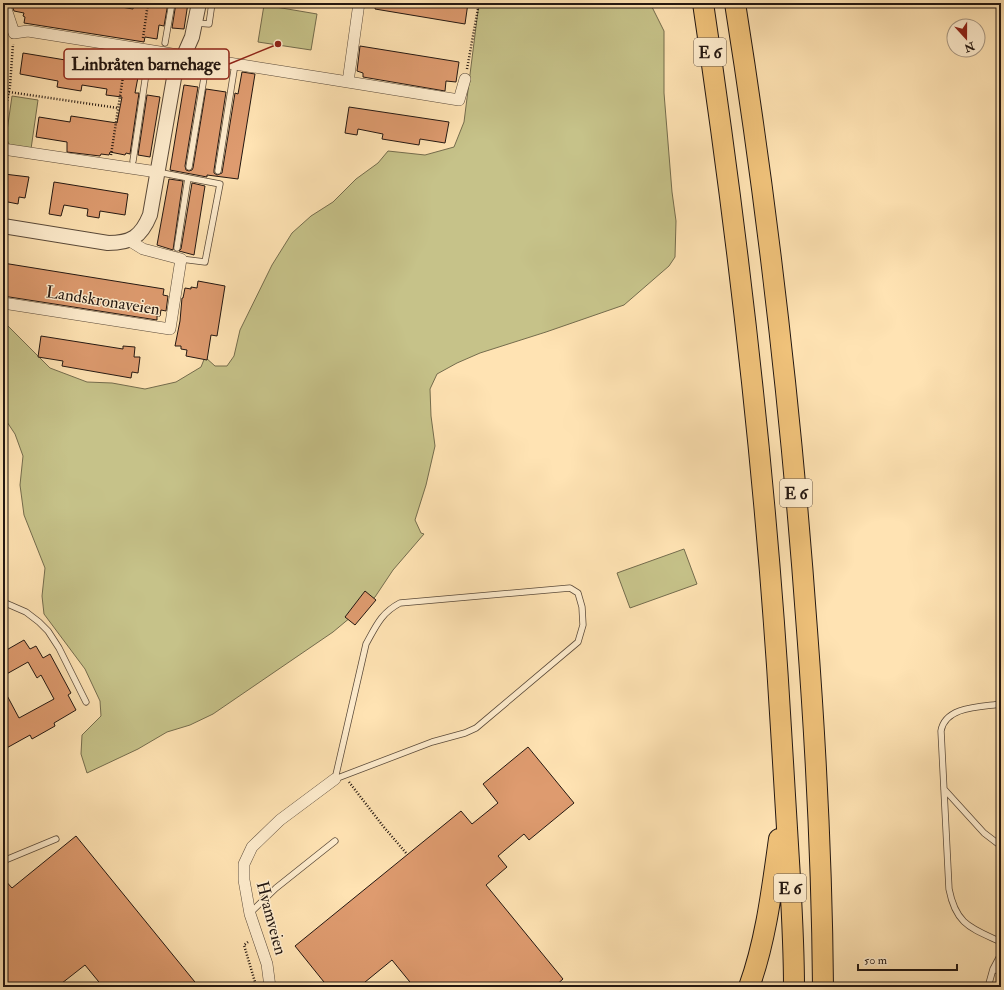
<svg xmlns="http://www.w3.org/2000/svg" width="1004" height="990" font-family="'IM FELL Double Pica',serif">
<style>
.green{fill:#c6c289;stroke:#746c4d}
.building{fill:#de9b6f;stroke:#231711}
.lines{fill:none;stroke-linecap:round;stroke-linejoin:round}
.service-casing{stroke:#5a4a3a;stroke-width:7}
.minor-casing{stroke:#5a4a3a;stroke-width:12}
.tertiary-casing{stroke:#5a4a3a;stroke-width:16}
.motorway-casing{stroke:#231711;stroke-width:22}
.path{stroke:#231711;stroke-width:2.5;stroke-dasharray:1 2;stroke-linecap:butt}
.service{stroke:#ffedce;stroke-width:5.5}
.minor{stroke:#ffedce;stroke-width:11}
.tertiary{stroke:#ffedce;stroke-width:14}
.motorway{stroke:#f0c27a;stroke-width:20}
.labels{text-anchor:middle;stroke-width:3;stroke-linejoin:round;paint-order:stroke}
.shield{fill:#ffedce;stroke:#65574a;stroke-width:1}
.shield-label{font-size:16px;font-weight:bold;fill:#231711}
.street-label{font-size:17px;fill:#231711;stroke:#ffedce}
.leader{fill:none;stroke:#8f2418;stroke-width:1.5}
.callout-dot{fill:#8f2418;stroke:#ffedce;stroke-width:1.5}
.callout{fill:#ffedce;stroke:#8f2418;stroke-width:1.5}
.callout-label{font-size:18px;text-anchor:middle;font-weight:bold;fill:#231711}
</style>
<rect width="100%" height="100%" fill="#ffe3b3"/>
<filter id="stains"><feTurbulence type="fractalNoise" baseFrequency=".005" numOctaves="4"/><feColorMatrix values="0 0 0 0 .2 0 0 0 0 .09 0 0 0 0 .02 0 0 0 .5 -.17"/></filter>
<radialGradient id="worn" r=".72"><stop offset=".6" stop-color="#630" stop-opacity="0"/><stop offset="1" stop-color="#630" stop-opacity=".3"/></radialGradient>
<path class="green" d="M 479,3 L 650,3 L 664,31 L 664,93 L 672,192 L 676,221 L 675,257 L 669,266 L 624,305 L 546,332 L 480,353 L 457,363 L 437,374 L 430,389 L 431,416 L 435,446 L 426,485 L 415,520 L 421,533 L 424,534 L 393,570 L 375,597 L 333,632 L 213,714 L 190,725 L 167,732 L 138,749 L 87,773 L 81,754 L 82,735 L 101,716 L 100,701 L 85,669 L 44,614 L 42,596 L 45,568 L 24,515 L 20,485 L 23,456 L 15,434 L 3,416 L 3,327 L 8,326 L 50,368 L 87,382 L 112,383 L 145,389 L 176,382 L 201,367 L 205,357 L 215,366 L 227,366 L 234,356 L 240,330 L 272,265 L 292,233 L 311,216 L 333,202 L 356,179 L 378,163 L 388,151 L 425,155 L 454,147 L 464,122 Z
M 264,5 L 317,14 L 311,50 L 258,42 Z
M 12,96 L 38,100 L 31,149 L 10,146 L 6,138 Z
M 684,549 L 697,584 L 630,608 L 617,573 Z"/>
<path class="building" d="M 11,3 L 98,3 L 133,9 L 134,3 L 149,5 L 149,3 L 168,3 L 164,26 L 159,25 L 157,39 L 145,37 L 144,42 L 24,23 L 25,17 L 23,16 L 24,13 L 14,11 Z
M 176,3 L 188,3 L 184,29 L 172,28 Z
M 376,3 L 468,3 L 465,24 L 375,9 Z
M 360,46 L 459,62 L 456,82 L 446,81 L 445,91 L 363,77 L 363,73 L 357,71 Z
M 23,53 L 126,70 L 128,54 L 142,56 L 135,93 L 139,93 L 130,154 L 126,153 L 125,155 L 110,152 L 109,155 L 101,154 L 100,156 L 67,152 L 67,142 L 36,137 L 39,117 L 70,122 L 71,116 L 117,123 L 122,97 L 106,95 L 107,89 L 82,85 L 81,91 L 57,87 L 58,81 L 20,74 Z
M 242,72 L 255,74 L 238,179 L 207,175 L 207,177 L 170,170 L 184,85 L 198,87 L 185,166 L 186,170 L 189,171 L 192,170 L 193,168 L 206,89 L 226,92 L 214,170 L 214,173 L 217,175 L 222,173 L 235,93 L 238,94 Z
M 147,95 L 160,97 L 150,157 L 138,155 Z
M 349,107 L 449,122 L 445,143 L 420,139 L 419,145 L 382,139 L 383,134 L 358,129 L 357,135 L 345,133 Z
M 4,174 L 29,177 L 25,198 L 19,197 L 18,204 L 3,201 Z
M 169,179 L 183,181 L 173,250 L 157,245 Z
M 54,182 L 128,194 L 125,215 L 100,211 L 99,218 L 87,216 L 88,209 L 64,205 L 61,216 L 49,214 Z
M 192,183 L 205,186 L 194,255 L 179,251 L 181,249 Z
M 3,263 L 164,289 L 163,295 L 168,296 L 166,311 L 161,310 L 160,316 L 157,316 L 157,320 L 3,296 Z
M 198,281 L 225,286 L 217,336 L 211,335 L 207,360 L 186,356 L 187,350 L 181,349 L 181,346 L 175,346 L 180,321 L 182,298 L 183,298 L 185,288 L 191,289 L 191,287 L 197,288 Z
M 41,336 L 123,349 L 123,346 L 135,347 L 134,357 L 140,357 L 138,373 L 132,372 L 131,378 L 62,366 L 63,361 L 38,357 Z
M 365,591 L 376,600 L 355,625 L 345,617 Z
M 24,640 L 30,649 L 36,646 L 43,658 L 50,654 L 71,693 L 68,695 L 76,710 L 54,723 L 55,726 L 32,739 L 30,735 L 3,750 L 3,688 L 19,718 L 54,699 L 41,675 L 37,678 L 28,662 L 3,676 L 3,652 Z
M 528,747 L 574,803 L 529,840 L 524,834 L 498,856 L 507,867 L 486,885 L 563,979 L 554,987 L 414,987 L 392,960 L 359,987 L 328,987 L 295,946 L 461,811 L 472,824 L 498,803 L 483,784 Z
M 76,836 L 199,987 L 103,987 L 85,965 L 57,987 L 3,987 L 3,878 L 12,888 Z"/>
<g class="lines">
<defs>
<path id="service" d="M 196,23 L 209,24 L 212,3
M 165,43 L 172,3
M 133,161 L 148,60 L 178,65
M 189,167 L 207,60
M 218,171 L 235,64
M 157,172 L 220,184 L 205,262 L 181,259
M 177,248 L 188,178
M 570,588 L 578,593 L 582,607 L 583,625 L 578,642 L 476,728 L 465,733 L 432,742 L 335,779 L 366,644 C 376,626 381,613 400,603 Z
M 3,602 L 26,612 L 39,622 L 48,631 L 59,648 L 86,702
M 1001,704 C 981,707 945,706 941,731 L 949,889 C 956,925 971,928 1001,942
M 944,789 L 984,833 L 1001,846
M 3,861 L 56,839
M 250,913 L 276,888 L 335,841
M 993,969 L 1001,972
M 988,987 L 993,969 L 1001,954"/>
<path id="minor" d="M 4,3 L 14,33 L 28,31 L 348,82
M 359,3 L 348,82 L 459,100 L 465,79
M 3,149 L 157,172
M 3,303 L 170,329 L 181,259 L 143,249 L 130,241
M 270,987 L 267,964 L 250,914 L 244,880 L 244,864 L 252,847 L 280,820 L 335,779"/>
<path id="tertiary" d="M 3,226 L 108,243 C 131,243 141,237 150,215 L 174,78 L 192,37 L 199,3"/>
<path id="motorway" d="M 703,3 C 739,244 767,486 781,729 C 784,779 787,828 790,878 C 792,914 794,951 794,987
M 735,3 C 768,211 792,420 807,630 C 816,749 822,868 823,987
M 749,987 C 766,940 772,889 779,839"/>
</defs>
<use href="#service" class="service-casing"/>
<use href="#minor" class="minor-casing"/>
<use href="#tertiary" class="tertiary-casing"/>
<use href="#motorway" class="motorway-casing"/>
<path class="path" d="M 143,38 L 148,3
M 467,69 L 479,3
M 9,92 L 118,108
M 3,115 L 5,112 L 10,86 L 13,44
M 111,155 L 126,57
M 349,782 L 383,826 L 406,853
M 248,942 L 244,945 L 255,982 L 255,987"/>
<use href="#service" class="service"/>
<use href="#minor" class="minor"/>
<use href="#tertiary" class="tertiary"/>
<use href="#motorway" class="motorway"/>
</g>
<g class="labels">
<g class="shield">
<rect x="694" y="38" width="32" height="28" rx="3"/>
<rect x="780" y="479" width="32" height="28" rx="3"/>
<rect x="774" y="874" width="32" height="28" rx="3"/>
</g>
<g class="shield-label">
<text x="710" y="58">E 6</text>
<text x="796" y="499">E 6</text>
<text x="790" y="894">E 6</text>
</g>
<g class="street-label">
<text transform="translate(103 300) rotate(9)" y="6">Landskronaveien</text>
<text transform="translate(272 918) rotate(75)" y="6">Hvamveien</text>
</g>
</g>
<path class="leader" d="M278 44L229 64"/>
<circle class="callout-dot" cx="278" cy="44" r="4"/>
<rect class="callout" x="64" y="49" width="165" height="30" rx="4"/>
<g class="callout-label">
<text x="146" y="70">Linbråten barnehage</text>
</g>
<rect width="1004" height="990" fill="none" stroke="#ffe3b3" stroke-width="16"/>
<rect x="4" y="4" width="996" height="982" fill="none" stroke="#231711" stroke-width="2"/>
<rect x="8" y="8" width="988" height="974" fill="none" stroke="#231711"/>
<g transform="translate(966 38) rotate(159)"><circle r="19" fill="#ffedce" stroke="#a79782"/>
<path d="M0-3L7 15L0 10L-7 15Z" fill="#8f2418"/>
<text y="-6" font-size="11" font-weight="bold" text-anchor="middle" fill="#231711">N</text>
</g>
<path d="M858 964v6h99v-6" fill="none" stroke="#231711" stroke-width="2"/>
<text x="864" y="964" font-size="12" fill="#231711" stroke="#ffedce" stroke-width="3" paint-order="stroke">50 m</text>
<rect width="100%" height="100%" filter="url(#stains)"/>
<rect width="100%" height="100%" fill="url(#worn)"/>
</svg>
